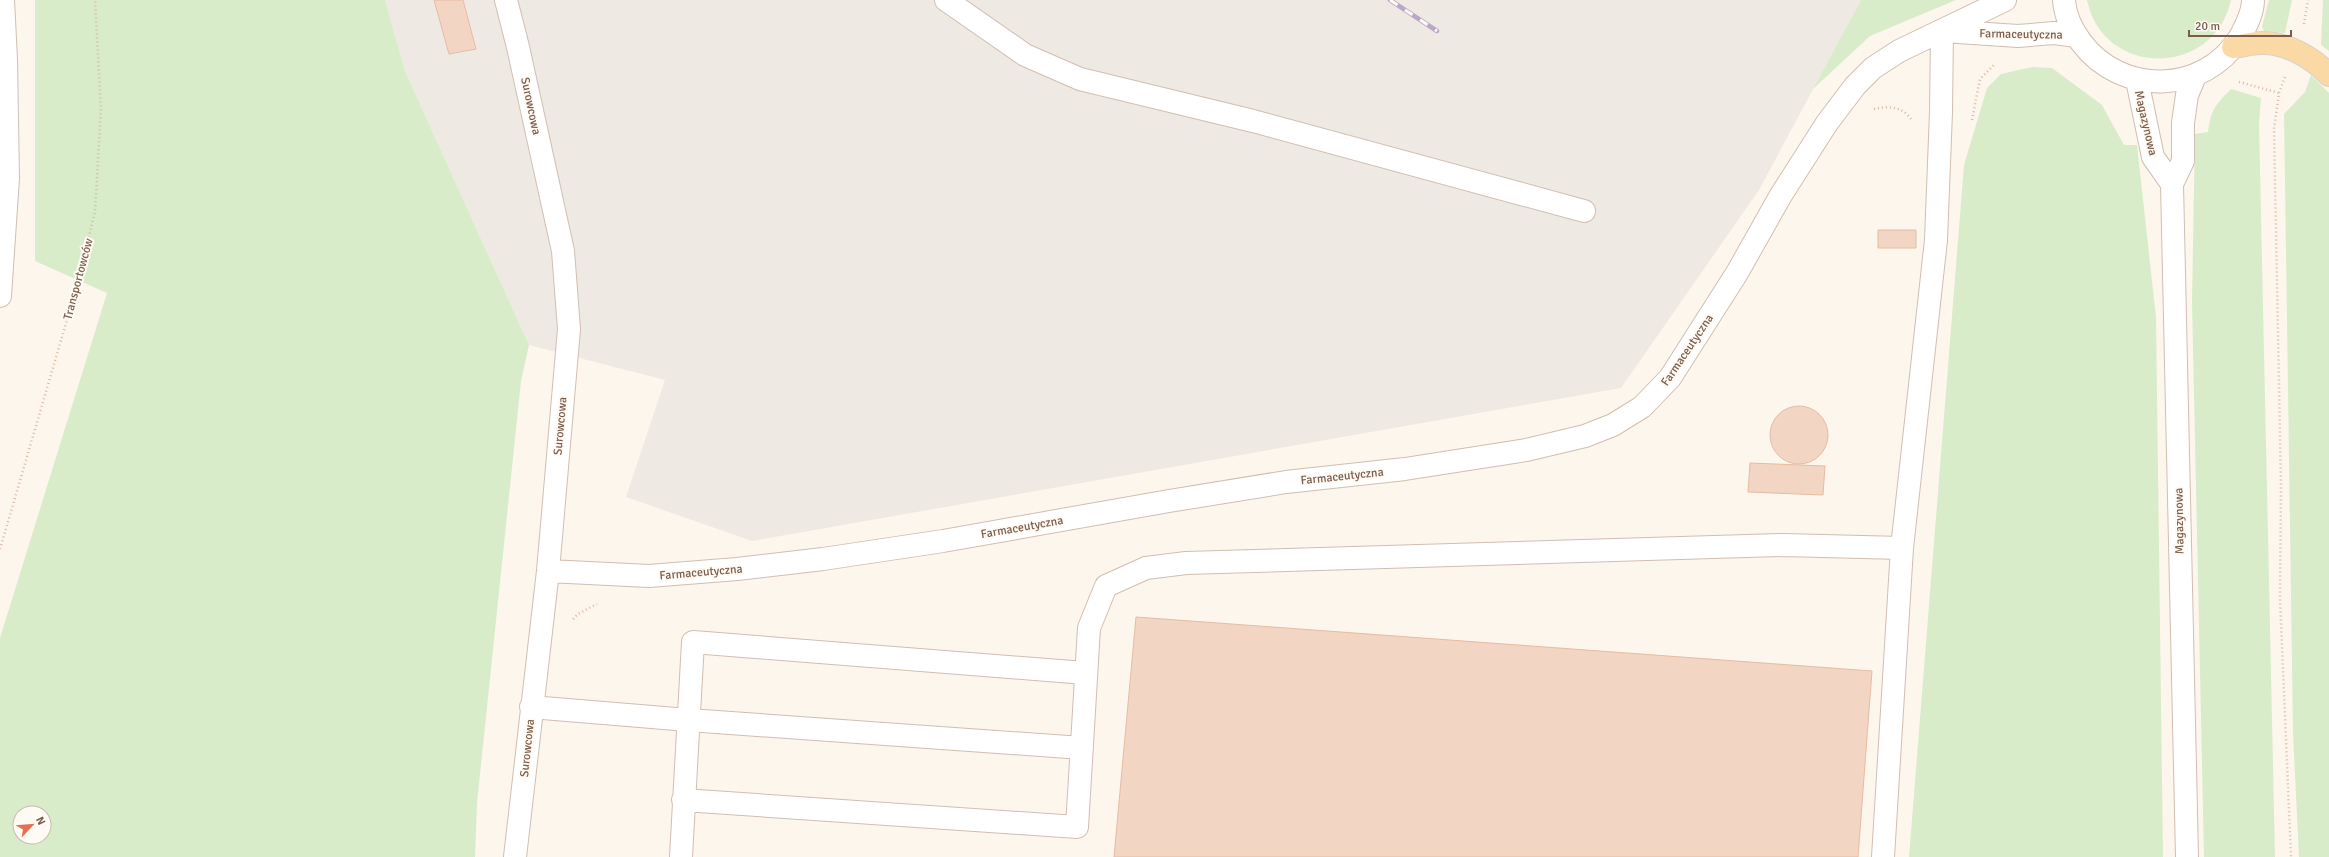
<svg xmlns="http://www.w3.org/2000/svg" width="2329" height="857" font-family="Signika,sans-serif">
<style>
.industrial{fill:#efe9e4}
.green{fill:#d8ecc9;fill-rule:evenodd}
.building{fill:#f3d5c3;stroke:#e6bba3}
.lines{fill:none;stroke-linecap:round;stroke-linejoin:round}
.minor-casing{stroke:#d1beb0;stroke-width:24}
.major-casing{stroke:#dad1cd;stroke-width:24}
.path{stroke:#d9b8a5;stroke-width:2.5;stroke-dasharray:1 3;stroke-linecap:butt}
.minor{stroke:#fff;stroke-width:22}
.major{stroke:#fbd9a5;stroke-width:22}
.rail-casing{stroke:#b9a8c9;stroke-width:4.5}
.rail{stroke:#fffaf3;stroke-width:3;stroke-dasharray:9;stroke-linecap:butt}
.labels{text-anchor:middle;stroke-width:4;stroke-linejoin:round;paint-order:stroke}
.street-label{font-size:12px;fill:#7a5c4d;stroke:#fffaf3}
</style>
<rect width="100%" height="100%" fill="#fdf6ec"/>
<path class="industrial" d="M 385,0 L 1861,0 L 1759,190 L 1621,388 L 752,541 L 626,497 L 665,380 L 529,345 L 405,71 Z"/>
<path class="green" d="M 35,0 L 385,0 L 405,71 L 529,345 L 521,381 L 477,803 L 475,857 L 0,857 L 0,638 L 107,293 L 35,261 ZM 20,813 L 44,813 L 44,837 L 20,837 Z
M 1861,0 L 1956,0 L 1870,36 L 1813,89 Z
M 2087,0 L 2231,0 C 2214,78 2103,78 2087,0 Z
M 2269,0 L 2292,0 L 2285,33 L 2264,31 L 2262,27 Z
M 2323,0 L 2329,0 L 2329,51 L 2321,45 Z
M 2032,67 L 2052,68 L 2102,105 L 2124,145 L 2137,145 L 2156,317 L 2163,857 L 1909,857 L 1964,165 L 1987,88 L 2001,74 Z
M 2311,75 L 2329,93 L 2329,857 L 2299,857 L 2293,733 L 2284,114 L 2305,92 Z
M 2231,89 L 2261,98 L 2259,123 L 2275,857 L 2204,857 L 2192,301 L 2195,134 L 2208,132 C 2211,110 2215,105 2231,89 Z"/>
<path class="building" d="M 434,0 L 463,0 L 476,49 L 449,54 Z
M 1878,230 L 1916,230 L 1916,248 L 1878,248 Z
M1770 435a29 29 0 1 1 58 0a29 29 0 1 1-58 0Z
M 1750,463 L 1825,466 L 1823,495 L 1748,492 Z
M 1136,617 L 1872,671 L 1858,857 L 1114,857 Z"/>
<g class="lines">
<defs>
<path id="minor" d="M 506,0 L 518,47 L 563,251 L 569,329 L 548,571 L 515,857
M 946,0 L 1025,55 L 1080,79 L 1253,121 L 1584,211
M 2064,0 C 2065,15 2072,30 2081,42 C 2121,96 2204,95 2240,37 C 2246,26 2253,13 2253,0
M 1943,31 L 2018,36 L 2054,33 L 2077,36
M 2137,80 L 2153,157 L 2172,184
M 0,296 L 8,178 L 6,59 L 3,0
M 1902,548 L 1936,240 L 1941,112 L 1942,31
M 548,571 L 649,576 L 737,569 L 823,559 L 943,541 L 1169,501 L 1286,482 L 1405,469 L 1526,450 L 1585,436 L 1613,425 L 1642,407 L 1670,378 L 1737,273 L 1781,195 L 1827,123 L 1855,86 L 1873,68 L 1899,51 L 2005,0
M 531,707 L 688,720 L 1082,748
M 683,800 L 1077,827 L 1089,628 L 1106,586 L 1146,568 L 1186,563 L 1782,545 L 1902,548 L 1883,857
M 681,857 L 693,642 L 1085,673
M 2187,857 L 2172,184 L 2183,161 L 2183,123 L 2187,95 L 2195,76"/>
<path id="major" d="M 2233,47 C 2242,46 2252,43 2261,43 C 2286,42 2313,58 2329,75"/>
</defs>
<use href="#minor" class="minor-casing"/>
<use href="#major" class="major-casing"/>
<path class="path" d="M 2304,24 L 2308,0
M 2285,77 L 2279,93 L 2274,129 L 2281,487 L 2280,599 L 2291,857
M 2239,82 L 2279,93
M 1874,109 C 1888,106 1902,106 1911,119
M 1972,120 L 1980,79 L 1995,64
M 0,549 L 71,306 L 95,212 L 101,109 L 95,0
M 573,619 L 578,614 L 597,604"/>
<use href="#minor" class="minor"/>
<use href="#major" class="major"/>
<defs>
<path id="rail" d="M 1390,0 L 1437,31"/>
</defs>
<use href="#rail" class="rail-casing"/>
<use href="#rail" class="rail"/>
</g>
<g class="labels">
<g class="street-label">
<text transform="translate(2021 34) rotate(1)" y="4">Farmaceutyczna</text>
<text transform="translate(531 106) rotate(78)" y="4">Surowcowa</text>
<text transform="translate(2146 123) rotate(77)" y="4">Magazynowa</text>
<text transform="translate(78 279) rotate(-75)" y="4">Transportowców</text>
<text transform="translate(1687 350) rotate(-56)" y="4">Farmaceutyczna</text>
<text transform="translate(560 426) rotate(-85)" y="4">Surowcowa</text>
<text transform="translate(1342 476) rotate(-6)" y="4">Farmaceutyczna</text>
<text transform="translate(2179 521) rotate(-91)" y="4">Magazynowa</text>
<text transform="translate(1022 527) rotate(-10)" y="4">Farmaceutyczna</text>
<text transform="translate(701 572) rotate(-5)" y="4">Farmaceutyczna</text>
<text transform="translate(527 748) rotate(-84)" y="4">Surowcowa</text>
</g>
</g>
<g transform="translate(32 825) rotate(64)"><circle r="19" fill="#fffaf3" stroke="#cabbb1"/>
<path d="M0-3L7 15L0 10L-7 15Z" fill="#e76f51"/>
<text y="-6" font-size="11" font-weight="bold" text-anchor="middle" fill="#7a5c4d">N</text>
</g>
<path d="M2189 30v6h102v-6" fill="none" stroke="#7a5c4d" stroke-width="2"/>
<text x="2195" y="30" font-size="12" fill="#7a5c4d" stroke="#fffaf3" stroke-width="3" paint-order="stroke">20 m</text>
</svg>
